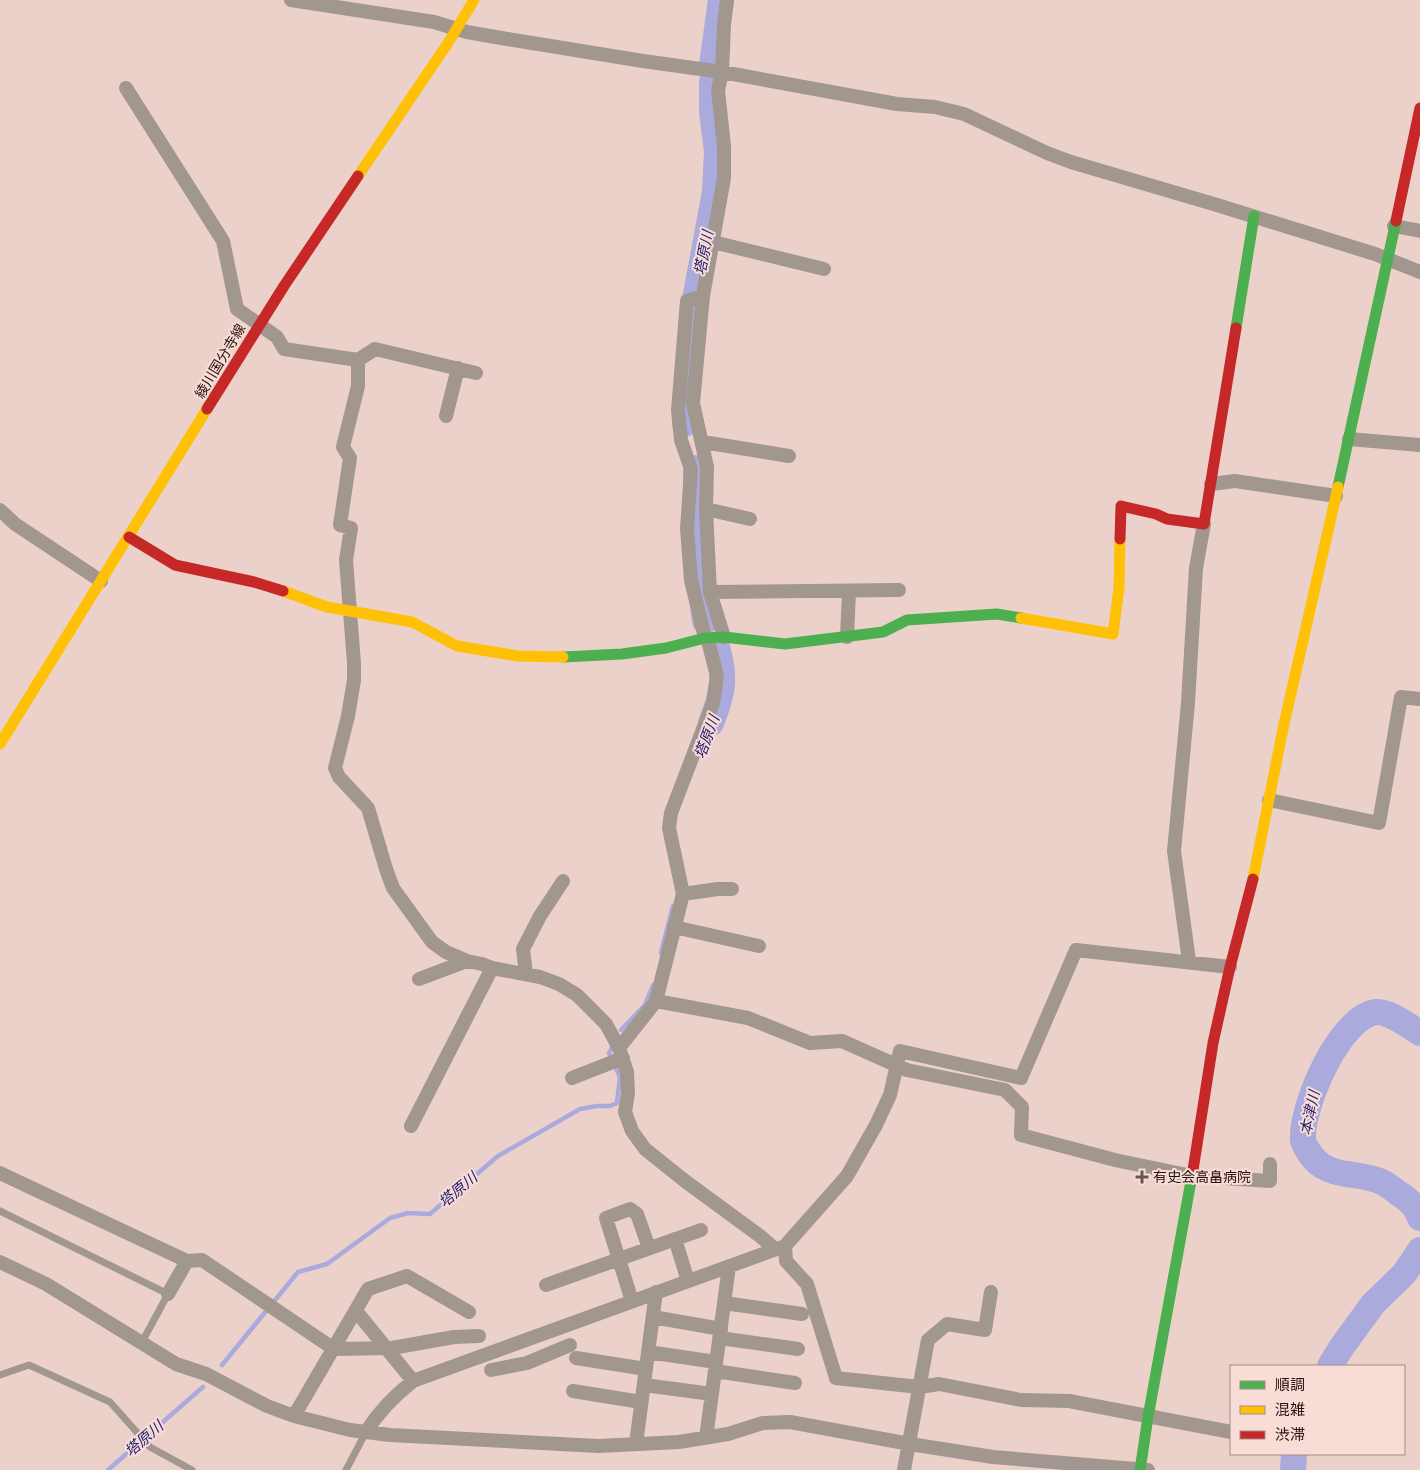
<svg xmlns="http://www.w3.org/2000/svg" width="1420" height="1470" font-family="Signika,'Noto Sans JP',sans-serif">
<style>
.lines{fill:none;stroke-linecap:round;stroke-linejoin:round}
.stream{stroke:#aaaadc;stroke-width:4.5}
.river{stroke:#aaaadc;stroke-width:26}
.lane{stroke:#a1978f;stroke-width:7}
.street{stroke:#a1978f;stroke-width:14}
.fast{stroke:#4caf50;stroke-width:11}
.slow{stroke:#ffc107;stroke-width:11}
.jam{stroke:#c62828;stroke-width:11}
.poi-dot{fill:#6c544e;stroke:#f7ddd6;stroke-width:2}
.labels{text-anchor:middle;stroke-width:4;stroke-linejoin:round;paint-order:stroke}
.street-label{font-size:14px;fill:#27110c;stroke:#f7ddd6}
.poi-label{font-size:14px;fill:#27110c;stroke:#f7ddd6;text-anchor:start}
.water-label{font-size:15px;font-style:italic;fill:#1f1c70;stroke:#f7ddd6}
</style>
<rect width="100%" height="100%" fill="#ecd1ca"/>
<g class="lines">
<path class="stream" d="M 661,953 L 673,906
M 621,1030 L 645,1005 L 653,985
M 222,1365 L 298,1272 L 327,1264 L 390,1218 L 408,1213 L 430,1214 L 498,1156 L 580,1109 L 597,1106 L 610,1106 L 617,1103 L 620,1077 L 609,1053 L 614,1044
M 108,1470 L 203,1387"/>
<path class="river" d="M 712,65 L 721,0
M 685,424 L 694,305 L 715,192 L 717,151 L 712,112 L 712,82
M 696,468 L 696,551 L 705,621
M 711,723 C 723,693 726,678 717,647
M 1420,1033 C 1409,1026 1389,1011 1376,1012 C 1339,1017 1301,1107 1303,1140 C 1304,1145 1311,1156 1315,1160 C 1332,1178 1361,1172 1382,1182 C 1388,1185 1393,1189 1398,1193 C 1408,1199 1417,1207 1420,1218
M 1330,1366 L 1341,1348 L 1373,1304 L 1404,1274 L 1420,1250
M 1293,1470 L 1294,1454"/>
<path class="lane" d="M 0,1211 L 168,1294 L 142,1342
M 0,1375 L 29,1365 L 110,1402 L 150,1447 L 192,1470
M 346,1470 L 366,1432"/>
<path class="street" d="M 291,0 L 434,22 L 467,32 L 507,39 L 643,61 L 722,72 L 897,104 L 935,107 L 964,114 L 1047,153 L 1071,162 L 1217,205 L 1375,254 L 1420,272
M 126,88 L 223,241 L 237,309 L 277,337 L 284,349 L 358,360 L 375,349 L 476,373
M 1394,226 L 1420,231
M 713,242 L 824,269
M 703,296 L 693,403 L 707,467 L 706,509 L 710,592 L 724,637
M 358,360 L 358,386 L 343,447 L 350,458 L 340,525 L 351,528 L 346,560 L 354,663 L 354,680 L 348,716 L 335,768 L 339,777 L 368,808 L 386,869 L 393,888 L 432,942 L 446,952 L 467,961 L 482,964 L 492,968 L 540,977 L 559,984 L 577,995 L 606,1024 L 619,1048 L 627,1072 L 628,1093 L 625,1112 L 632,1131 L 645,1149 L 685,1181 L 760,1236 L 775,1249
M 446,416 L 458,368
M 1349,439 L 1420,445
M 703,442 L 789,456
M 1211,484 L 1235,481 L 1336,496
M 706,509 L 750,519
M 0,510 L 15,524 L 101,581
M 710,592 L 899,590
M 847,637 L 849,591
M 1269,800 L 1379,823 L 1401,697 L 1420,699
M 683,894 L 718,889 L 732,889
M 674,927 L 759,946
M 1189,961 L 1174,851 L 1188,703 L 1196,568 L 1204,524
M 526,974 L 523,949 L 540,916 L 563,881
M 419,979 L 467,961
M 656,1001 L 748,1018 L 810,1043 L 842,1041 L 907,1070 L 1005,1090 L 1022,1107 L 1021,1135 L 1115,1160 L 1192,1176 L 1270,1181 L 1270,1164
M 619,1048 L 656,1001 L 683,894 L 669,828 L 671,813 L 713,703 L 717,676 L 708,641 L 705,638 L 691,580 L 687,529 L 691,469 L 681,440 L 678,410 L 687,301 L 703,296 L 724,178 L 724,146 L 718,90 L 722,72 L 724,25 L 727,0
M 572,1078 L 623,1058
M 411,1126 L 492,968
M 0,1173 L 187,1261
M 675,1239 L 688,1281
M 785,1246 L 786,1261 L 807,1284 L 836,1378 L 919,1387 L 939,1384 L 1021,1400 L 1069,1401 L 1231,1432
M 0,1262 L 46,1284 L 176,1364 L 206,1374 L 267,1406 L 294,1416 L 350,1430 L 390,1435 L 598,1446 L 679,1442 L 728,1434 L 763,1423 L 790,1422 L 910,1444 L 993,1457 L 1148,1470
M 546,1285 L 701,1230
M 168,1294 L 187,1261 L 202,1260 L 334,1349 L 392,1348 L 454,1337 L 479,1336
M 632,1301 L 606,1218 L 630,1209 L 637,1214 L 649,1248
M 724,1303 L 802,1314
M 356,1311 L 413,1381
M 653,1317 L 721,1329
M 720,1338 L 798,1349
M 648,1352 L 716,1362
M 576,1358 L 646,1369
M 491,1370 L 527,1363 L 570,1345
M 715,1371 L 795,1383
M 644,1385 L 712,1394
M 573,1391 L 641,1402
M 294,1416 L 368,1289 L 407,1276 L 469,1312
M 366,1432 C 379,1411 394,1396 413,1381 L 785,1246 L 847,1176 L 876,1125 L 890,1095 L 900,1051 L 1021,1078 L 1076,950 L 1230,967
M 706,1438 L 729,1266
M 636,1444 L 656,1292
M 904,1470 L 928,1340 L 947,1324 L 985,1330 L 991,1292"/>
<path class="fast" d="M 1236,328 L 1254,216
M 1338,487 L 1396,221
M 563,657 L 622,654 L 666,648 L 705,638 L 724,637 L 785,644 L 883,632 L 907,620 L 997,614 L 1021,618
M 1140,1470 L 1148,1417 L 1193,1170"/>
<path class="slow" d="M 358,176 L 448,43 L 474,0
M 283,591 L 327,607 L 412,622 L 457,646 L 518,656 L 563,657
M 1021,618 L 1113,634 L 1119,588 L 1120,539
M 0,744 L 207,409
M 1253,879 L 1284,724 L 1338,487"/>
<path class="jam" d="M 1396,221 L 1420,108
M 207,409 L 284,286 L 358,176
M 129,537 L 175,565 L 254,582 L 283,591
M 1120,539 L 1121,506 L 1156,514 L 1167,519 L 1204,524 L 1236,328
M 1193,1170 L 1213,1043 L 1230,967 L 1253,879"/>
</g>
<path class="poi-dot" d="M1139.5 1169.5h5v5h5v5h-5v5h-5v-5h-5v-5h5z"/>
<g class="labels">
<g class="street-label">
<text transform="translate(220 361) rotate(-59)" y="5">綾川国分寺線</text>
</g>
<g class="poi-label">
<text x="1153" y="1182">有史会高畠病院</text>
</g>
<g class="water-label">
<text transform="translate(704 253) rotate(-79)" y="5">塔原川</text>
<text transform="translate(707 737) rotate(-70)" y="5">塔原川</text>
<text transform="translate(1310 1113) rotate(-78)" y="5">本津川</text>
<text transform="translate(458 1190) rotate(-40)" y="5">塔原川</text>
<text transform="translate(144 1439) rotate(-41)" y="5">塔原川</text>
</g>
</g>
<rect x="1230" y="1365" width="175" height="90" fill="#f7ddd6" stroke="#a48b85"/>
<rect x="1240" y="1381" width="25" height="8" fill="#4caf50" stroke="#a48b85"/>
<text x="1275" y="1390" font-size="15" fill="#27110c">順調</text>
<rect x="1240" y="1406" width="25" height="8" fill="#ffc107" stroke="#a48b85"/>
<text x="1275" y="1415" font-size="15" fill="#27110c">混雑</text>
<rect x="1240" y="1431" width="25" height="8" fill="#c62828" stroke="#a48b85"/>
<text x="1275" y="1440" font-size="15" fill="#27110c">渋滞</text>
</svg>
